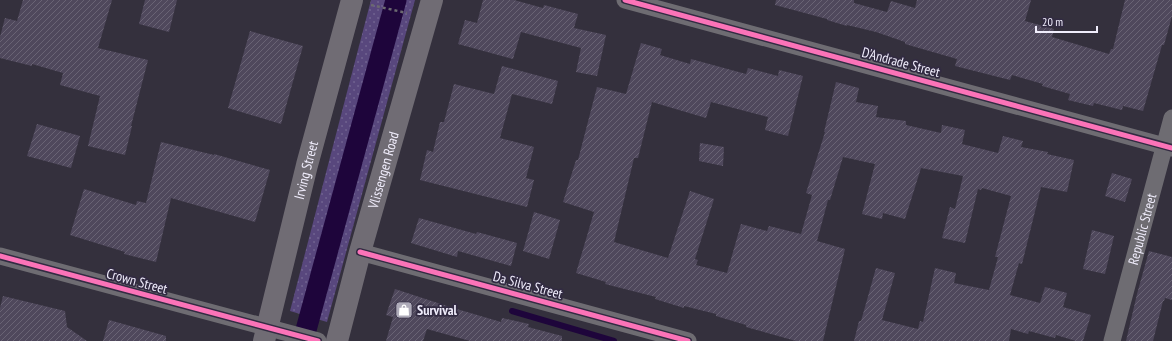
<svg xmlns="http://www.w3.org/2000/svg" width="1172" height="341" font-family="'PT Sans Narrow',sans-serif">
<style>
.grass{fill:url(#grass-dots)}
.lines{fill:none;stroke-linecap:round;stroke-linejoin:round}
.stream{stroke:#1e053b;stroke-width:6}
.canal{stroke:#1e053b;stroke-width:21}
.building{fill:url(#building-hatch)}
.path{stroke:#6b6970;stroke-width:2.5;stroke-dasharray:3 3;stroke-linecap:butt}
.street{stroke:#6e6c72;stroke-width:17}
.primary{stroke:#706c74;stroke-width:22}
.cycleway-casing{stroke:#322b42;stroke-width:8}
.cycleway{stroke:#fb73b8;stroke-width:5}
.labels{text-anchor:middle;stroke-width:3.5;stroke-linejoin:round;paint-order:stroke}
.street-label{font-size:14px;fill:#f0edfc;stroke:#322b42}
.poi-label{font-size:14px;font-weight:bold;fill:#f0edfc;stroke:#322b42;text-anchor:start}
</style>
<defs>
<pattern id="grass-dots" width="8" height="8" patternUnits="userSpaceOnUse"><rect width="8" height="8" fill="#58477d"/><path d="M2 2h.1M6 6h.1" fill="none" stroke="#706290" stroke-width="1.8" stroke-linecap="round"/></pattern>
<pattern id="building-hatch" width="6" height="6" patternUnits="userSpaceOnUse"><rect width="6" height="6" fill="#4f485c"/><path d="M-1 1l2-2M0 6l6-6M5 7l2-2" fill="none" stroke="#696374"/></pattern>
</defs>
<rect width="100%" height="100%" fill="#34303d"/>
<path class="grass" d="M 371,0 L 415,0 L 327,322 L 290,311 Z"/>
<g class="lines">
<path class="stream" d="M 512,311 L 614,341"/>
<path class="canal" d="M 303,341 L 396,0"/>
</g>
<path class="building" d="M 23,0 L 112,0 L 98,48 L 148,60 L 131,126 L 132,126 L 125,155 L 88,146 L 100,96 L 60,85 L 63,73 L 32,64 L 32,66 L 0,58 L 0,37 L 5,18 L 17,21 Z
M 145,0 L 177,0 L 169,32 L 139,24 Z
M 483,0 L 514,0 L 543,8 L 544,5 L 578,14 L 574,28 L 606,35 L 597,76 L 576,72 L 581,48 L 521,32 L 513,59 L 458,44 L 465,20 L 477,23 Z
M 776,0 L 854,0 L 854,3 L 887,12 L 891,1 L 915,8 L 917,0 L 1031,0 L 1025,21 L 1054,29 L 1052,37 L 1109,54 L 1111,49 L 1113,49 L 1125,0 L 1172,0 L 1172,16 L 1164,45 L 1162,45 L 1143,111 L 1123,106 L 1122,110 L 1094,103 L 1093,106 L 1068,100 L 1070,94 L 1042,86 L 1043,84 L 1012,75 L 1010,80 L 955,66 L 957,59 L 905,44 L 905,42 L 876,32 L 847,25 L 847,26 L 827,20 L 827,19 L 775,5 Z
M 250,31 L 303,46 L 281,124 L 228,108 Z
M 641,43 L 662,49 L 660,55 L 690,64 L 691,59 L 746,74 L 748,68 L 778,76 L 779,70 L 803,76 L 788,136 L 765,130 L 768,117 L 711,102 L 706,118 L 652,102 L 638,158 L 634,158 L 614,242 L 668,258 L 690,191 L 714,199 L 695,259 L 698,260 L 696,265 L 727,273 L 741,224 L 767,231 L 769,226 L 801,234 L 812,195 L 806,193 L 825,132 L 824,132 L 836,82 L 859,88 L 856,102 L 878,106 L 876,117 L 906,121 L 906,125 L 941,133 L 942,125 L 965,130 L 962,144 L 998,153 L 1003,136 L 1023,141 L 1021,147 L 1048,152 L 1047,154 L 1074,160 L 1067,192 L 1041,187 L 1022,264 L 1019,263 L 1010,295 L 1040,303 L 1045,287 L 1067,293 L 1063,307 L 1091,315 L 1083,341 L 1076,341 L 1056,335 L 1055,338 L 1029,331 L 1028,334 L 1011,329 L 1009,341 L 854,341 L 859,321 L 861,321 L 876,268 L 895,273 L 882,320 L 918,329 L 920,321 L 923,322 L 935,268 L 956,273 L 954,283 L 989,290 L 998,257 L 995,257 L 1011,196 L 982,188 L 981,190 L 978,189 L 965,243 L 942,238 L 950,207 L 955,209 L 963,176 L 921,168 L 905,219 L 883,213 L 882,219 L 862,214 L 875,164 L 843,157 L 830,200 L 828,200 L 817,241 L 845,249 L 823,341 L 796,341 L 746,327 L 746,325 L 716,316 L 716,314 L 684,306 L 684,308 L 655,299 L 656,297 L 605,284 L 606,282 L 576,273 L 594,212 L 563,202 L 576,160 L 578,160 L 597,87 L 626,94 Z
M 502,66 L 558,81 L 552,104 L 512,94 L 500,138 L 534,147 L 526,178 L 534,180 L 527,207 L 420,180 L 427,150 L 433,152 L 440,122 L 444,122 L 454,84 L 494,94 Z
M 37,124 L 80,136 L 71,168 L 27,156 Z
M 161,142 L 214,155 L 214,154 L 270,170 L 255,222 L 171,198 L 156,262 L 124,254 L 125,252 L 70,235 L 84,189 L 136,205 L 137,201 L 146,203 Z
M 700,143 L 724,147 L 723,166 L 699,161 Z
M 1112,173 L 1132,179 L 1125,202 L 1105,196 Z
M 534,212 L 560,220 L 549,259 L 523,251 Z
M 419,218 L 476,234 L 477,232 L 517,243 L 511,266 L 458,251 L 457,257 L 411,243 Z
M 1092,230 L 1114,236 L 1105,274 L 1083,269 Z
M 1149,251 L 1172,257 L 1172,300 L 1165,298 L 1164,301 L 1163,301 L 1153,341 L 1126,341 L 1137,294 Z
M 395,289 L 450,307 L 501,322 L 502,318 L 529,324 L 528,327 L 562,336 L 562,341 L 470,341 L 427,329 L 423,341 L 386,341 L 393,317 L 386,315 Z
M 3,296 L 65,311 L 67,327 L 87,341 L 0,341 L 0,308 Z
M 109,320 L 166,336 L 166,341 L 103,341 Z"/>
<g class="lines">
<path class="path" d="M 371,5 L 407,13"/>
<g class="street">
<path d="M 625,0 L 1172,148"/>
<path d="M 360,252 L 688,341"/>
<path d="M 0,256 L 318,341"/>
<path id="s1" d="M 1112,341 L 1172,118"/>
</g>
<g class="primary">
<path id="s2" d="M 264,341 L 307,165 L 352,0"/>
<path id="s3" d="M 337,341 L 360,252 L 432,0"/>
</g>
<defs>
<path id="cycleway" d="M 625,0 L 1172,148
M 360,252 L 688,341
M 0,256 L 318,341"/>
</defs>
<use href="#cycleway" class="cycleway-casing"/>
<use href="#cycleway" class="cycleway"/>
</g>
<defs>
<symbol id="shop-square" viewBox="-11 -11 22 22"><rect x="-9" y="-9" width="18" height="18" rx="4" fill="#aeabb9" stroke="#322b42"/><path d="M-5-2.5h2.3a2.7 3.5 0 0 1 5.4 0H5L5.5 6h-11ZM-1.5-2.5h3a1.5 2.3 0 0 0-3 0Z" fill="#fff"/></symbol>
</defs>
<g fill-rule="evenodd">
<use href="#shop-square" x="394" y="300" width="20" height="20"/>
</g>
<g class="labels">
<g class="street-label">
<text transform="translate(901 62) rotate(15)" y="5">D'Andrade Street</text>
<text dy="5" stroke="none"><textPath href="#s2" startOffset="176">Irving Street</textPath></text>
<text dy="5" stroke="none"><textPath href="#s3" startOffset="177">Vlissengen Road</textPath></text>
<text dy="5" stroke="none"><textPath href="#s1" startOffset="116">Republic Street</textPath></text>
<text transform="translate(137 281) rotate(15)" y="5">Crown Street</text>
<text transform="translate(528 285) rotate(15)" y="5">Da Silva Street</text>
</g>
<g class="poi-label">
<text x="417" y="315">Survival</text>
</g>
</g>
<path d="M1036 26v6h61v-6" fill="none" stroke="#f0edfc" stroke-width="2"/>
<text x="1042" y="26" font-size="12" fill="#f0edfc" stroke="#322b42" stroke-width="3" paint-order="stroke">20 m</text>
</svg>
